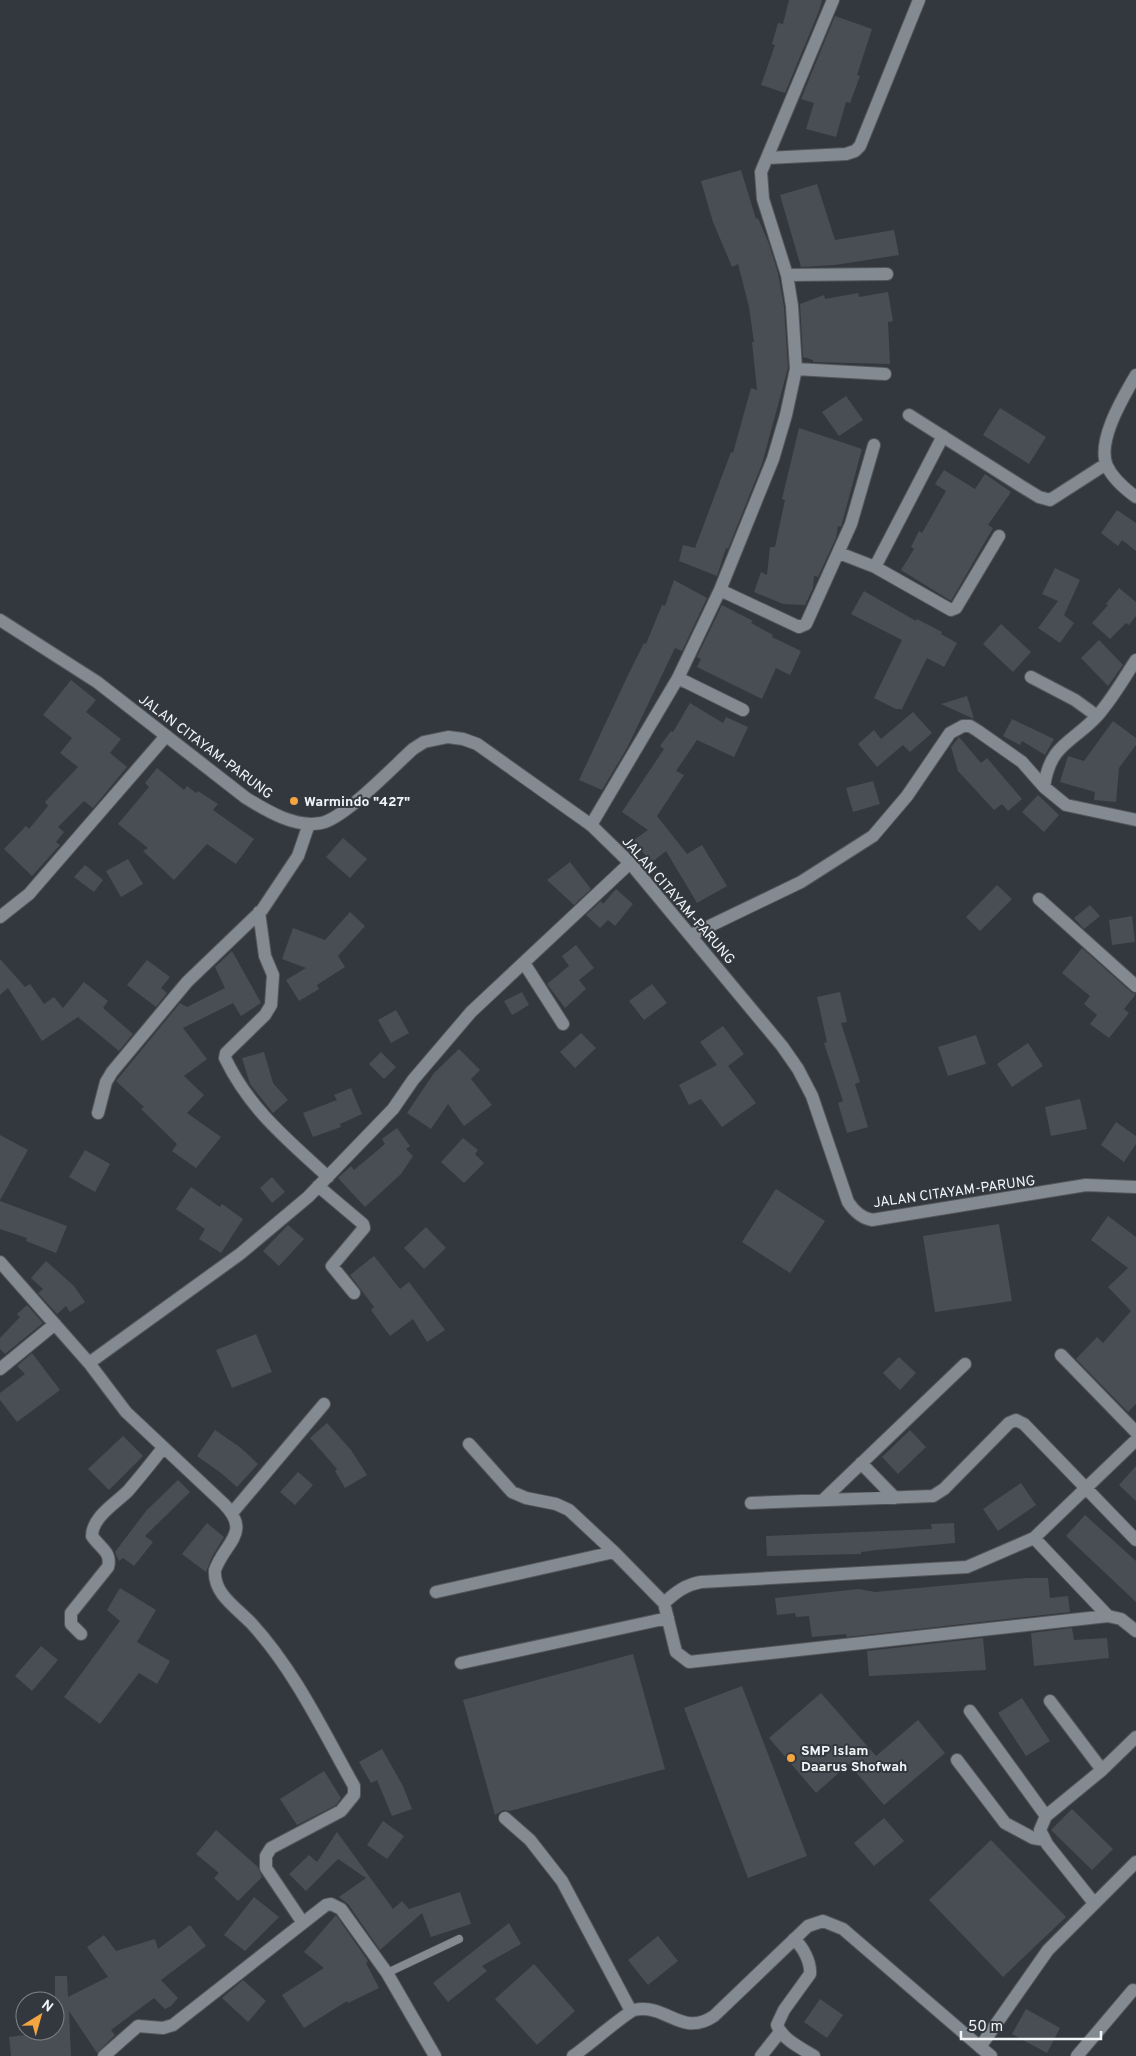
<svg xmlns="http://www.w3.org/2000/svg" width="1136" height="2056" font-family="Overpass,sans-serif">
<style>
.building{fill:#494e54}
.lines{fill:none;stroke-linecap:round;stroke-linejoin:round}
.service-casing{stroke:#53575c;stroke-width:9}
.minor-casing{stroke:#53575c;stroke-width:14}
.tertiary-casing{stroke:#53575c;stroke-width:14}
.service{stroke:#848a91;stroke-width:8}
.minor{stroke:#848a91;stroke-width:12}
.tertiary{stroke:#848a91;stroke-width:12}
.poi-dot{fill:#f2a541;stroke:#33383e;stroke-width:2}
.labels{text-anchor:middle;stroke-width:4;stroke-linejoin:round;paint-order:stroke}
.street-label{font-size:14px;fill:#f2f5f8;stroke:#33383e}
.poi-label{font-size:14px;font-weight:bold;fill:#f2f5f8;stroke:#33383e;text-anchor:start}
</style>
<rect width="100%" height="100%" fill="#33383e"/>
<path class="building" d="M 789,0 L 822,0 L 819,11 L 785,93 L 761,85 L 775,45 L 772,44 L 778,23 L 783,24 Z
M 835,16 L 872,29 L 857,75 L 860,76 L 850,103 L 846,102 L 836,137 L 806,129 L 814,103 L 801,99 Z
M 741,170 L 756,219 L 758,218 L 769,244 L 778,273 L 784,307 L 788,368 L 762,464 L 728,549 L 726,548 L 717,576 L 679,561 L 683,545 L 695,548 L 731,452 L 733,453 L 751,388 L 757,390 L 752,342 L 754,342 L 749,307 L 738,264 L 732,267 L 713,222 L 701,181 Z
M 817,184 L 835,240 L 894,230 L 899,255 L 835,265 L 801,267 L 780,195 Z
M 888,292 L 893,321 L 888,322 L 890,364 L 813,362 L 813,360 L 803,357 L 800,304 L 824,295 L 825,299 L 858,293 L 859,297 Z
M 846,396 L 863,420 L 839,436 L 822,412 Z
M 1000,408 L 1046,437 L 1029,464 L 983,435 Z
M 799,428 L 862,449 L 841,527 L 838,526 L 836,538 L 818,577 L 814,576 L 813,588 L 805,605 L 783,604 L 754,592 L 761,572 L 767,575 L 770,547 L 775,547 L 785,500 L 782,499 Z
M 944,470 L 975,489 L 985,474 L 1011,492 L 988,525 L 993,528 L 951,601 L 901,570 L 914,549 L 911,547 L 919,531 L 922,533 L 946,491 L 935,484 Z
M 1117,510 L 1136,523 L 1136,551 L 1122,540 L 1118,546 L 1101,533 Z
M 1055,568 L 1080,580 L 1064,615 L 1074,623 L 1060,643 L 1038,628 L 1058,601 L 1042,594 Z
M 674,580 L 707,598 L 682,651 L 675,648 L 627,748 L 602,790 L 579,780 L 629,673 L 644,643 L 646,644 L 662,605 L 665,606 Z
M 1119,588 L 1136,602 L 1136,616 L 1129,625 L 1126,623 L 1110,639 L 1092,623 L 1108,605 L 1106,604 Z
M 864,591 L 916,621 L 917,619 L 942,632 L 941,634 L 957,643 L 944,667 L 927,658 L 902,709 L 896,709 L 874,698 L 902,640 L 851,614 Z
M 722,605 L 753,621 L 751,623 L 773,635 L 772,637 L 801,651 L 790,675 L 776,668 L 762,699 L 697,667 L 701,659 L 697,657 Z
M 1001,624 L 1031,652 L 1013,672 L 983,644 Z
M 1099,640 L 1123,665 L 1108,686 L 1081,658 Z
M 71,680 L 96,700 L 86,712 L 121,739 L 110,753 L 127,767 L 93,808 L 84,801 L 58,827 L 64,832 L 56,842 L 60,845 L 32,876 L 4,849 L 26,826 L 29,829 L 48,806 L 45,802 L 78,767 L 60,753 L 72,738 L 43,715 Z
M 967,696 L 974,719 L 941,704 Z
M 690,703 L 723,723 L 726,717 L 748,727 L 734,757 L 697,740 L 676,771 L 684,775 L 657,816 L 687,854 L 702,845 L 727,886 L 697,903 L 666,851 L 651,863 L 634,840 L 648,830 L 622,812 L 664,749 L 660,746 L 671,731 L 673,732 Z
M 913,712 L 932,733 L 910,752 L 903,745 L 877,767 L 858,744 L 874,730 L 881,739 Z
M 1012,719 L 1054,739 L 1045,755 L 1022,741 L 1020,745 L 1003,736 Z
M 1113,721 L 1136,738 L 1136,745 L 1119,768 L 1116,802 L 1094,800 L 1095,792 L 1060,782 L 1068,756 L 1084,761 Z
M 959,737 L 981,763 L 987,758 L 1022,799 L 1008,811 L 1002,804 L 994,810 L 958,771 L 951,747 Z
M 157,768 L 184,790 L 187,786 L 196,793 L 198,791 L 218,804 L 213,810 L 254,839 L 236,864 L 207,844 L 174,880 L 143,851 L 148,848 L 118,824 L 149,787 L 145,783 Z
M 873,781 L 880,804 L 853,812 L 846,788 Z
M 1038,795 L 1059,815 L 1044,832 L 1022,812 Z
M 343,838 L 367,859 L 350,878 L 326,857 Z
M 128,859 L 143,884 L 121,897 L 106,871 Z
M 570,862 L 591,889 L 574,905 L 547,880 Z
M 85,865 L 103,880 L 94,892 L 74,877 Z
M 997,885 L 1012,899 L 980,931 L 966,917 Z
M 616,889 L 633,904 L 615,926 L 608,920 L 600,928 L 586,915 L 601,901 L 603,904 Z
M 1090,905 L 1100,916 L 1084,929 L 1074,918 Z
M 350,912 L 365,926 L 338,956 L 345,967 L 317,985 L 319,989 L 299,1001 L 286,980 L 306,968 L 282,959 L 293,928 L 325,940 Z
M 1132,916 L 1135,942 L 1112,945 L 1109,920 Z
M 576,945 L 594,968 L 579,980 L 586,989 L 565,1008 L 547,984 L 569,966 L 562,956 Z
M 1082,948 L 1131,992 L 1136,994 L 1124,1009 L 1129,1013 L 1109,1038 L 1090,1024 L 1097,1015 L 1084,1004 L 1090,996 L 1062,973 Z
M 232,951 L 261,1003 L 241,1016 L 233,1003 L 183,1028 L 207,1059 L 184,1076 L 204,1095 L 187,1113 L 221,1137 L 196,1168 L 172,1151 L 177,1144 L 141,1109 L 144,1107 L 116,1081 L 180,1003 L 187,1007 L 225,988 L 215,967 Z
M 0,959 L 25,987 L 30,984 L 44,1004 L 54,997 L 63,1008 L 84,982 L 108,1001 L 103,1008 L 133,1034 L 119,1051 L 78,1017 L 42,1041 L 8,988 L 0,995 Z
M 147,960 L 170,977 L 161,988 L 167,993 L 156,1007 L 127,985 Z
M 652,984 L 667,1003 L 644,1020 L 629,1001 Z
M 522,992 L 529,1005 L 512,1015 L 504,1001 Z
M 840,992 L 847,1022 L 841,1023 L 860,1082 L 855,1084 L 868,1127 L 847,1133 L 838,1103 L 843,1101 L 824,1043 L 827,1042 L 817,997 Z
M 396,1010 L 409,1033 L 391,1043 L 378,1020 Z
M 723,1026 L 744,1054 L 728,1066 L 756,1103 L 722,1127 L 701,1099 L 689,1105 L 679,1085 L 717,1065 L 700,1042 Z
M 581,1033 L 596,1048 L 575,1068 L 560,1052 Z
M 976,1035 L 986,1064 L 948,1076 L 938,1047 Z
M 1028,1043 L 1043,1066 L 1012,1087 L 997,1064 Z
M 459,1049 L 480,1070 L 471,1079 L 492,1105 L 464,1126 L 448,1104 L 431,1129 L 407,1113 L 434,1073 Z
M 264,1052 L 273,1083 L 288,1100 L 273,1113 L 250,1084 L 242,1058 Z
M 381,1052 L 396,1067 L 384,1079 L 369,1064 Z
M 351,1088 L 362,1114 L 340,1124 L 341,1127 L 313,1137 L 303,1113 L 337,1100 L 334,1095 Z
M 1080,1099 L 1087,1129 L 1051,1136 L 1045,1107 Z
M 1116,1122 L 1136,1136 L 1136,1144 L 1124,1162 L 1101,1145 Z
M 397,1128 L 410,1146 L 406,1149 L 413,1156 L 401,1174 L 365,1207 L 338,1178 L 351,1166 L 354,1170 L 385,1144 L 382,1139 Z
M 0,1135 L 28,1150 L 0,1200 Z
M 463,1138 L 478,1150 L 475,1154 L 484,1163 L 464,1183 L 441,1162 Z
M 85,1150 L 110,1164 L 95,1192 L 69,1177 Z
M 272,1177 L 285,1192 L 272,1203 L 260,1188 Z
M 191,1187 L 220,1207 L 222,1204 L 243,1219 L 221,1253 L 199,1239 L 205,1229 L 176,1209 Z
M 776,1189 L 825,1221 L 790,1273 L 742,1242 Z
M 0,1201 L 67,1226 L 56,1253 L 26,1241 L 27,1238 L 0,1229 Z
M 1108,1216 L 1136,1237 L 1136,1404 L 1128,1412 L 1076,1359 L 1097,1337 L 1103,1343 L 1131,1311 L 1108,1287 L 1128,1268 L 1091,1240 Z
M 999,1224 L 1012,1301 L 935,1312 L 923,1236 Z
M 288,1225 L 304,1239 L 279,1266 L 263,1251 Z
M 426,1227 L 446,1248 L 424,1269 L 404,1248 Z
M 374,1256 L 400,1289 L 409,1282 L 445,1330 L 427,1342 L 413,1319 L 390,1336 L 371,1310 L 374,1307 L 350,1275 Z
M 46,1261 L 74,1286 L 85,1302 L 70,1312 L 66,1306 L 57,1314 L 38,1293 L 43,1289 L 31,1278 Z
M 27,1305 L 43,1323 L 5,1354 L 0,1349 L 0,1338 L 20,1317 L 17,1314 Z
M 256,1334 L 272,1372 L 232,1388 L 216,1350 Z
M 32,1353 L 60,1390 L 17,1422 L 0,1400 L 0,1393 L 25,1374 L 17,1366 Z
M 899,1357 L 916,1373 L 900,1390 L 883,1373 Z
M 327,1423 L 351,1450 L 367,1475 L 345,1488 L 335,1471 L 337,1469 L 310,1438 Z
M 215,1430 L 241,1448 L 258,1464 L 237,1487 L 221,1473 L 197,1456 Z
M 910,1430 L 926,1447 L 898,1474 L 882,1457 Z
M 123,1436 L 143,1456 L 109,1490 L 88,1469 Z
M 1136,1466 L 1136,1501 L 1119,1485 Z
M 298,1472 L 313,1485 L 295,1505 L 280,1492 Z
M 178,1480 L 190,1492 L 145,1536 L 153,1542 L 134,1566 L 123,1558 L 119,1561 L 115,1552 L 146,1511 Z
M 1021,1483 L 1036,1505 L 998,1531 L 983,1509 Z
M 1085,1515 L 1136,1561 L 1136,1602 L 1066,1536 Z
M 207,1523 L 224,1537 L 212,1557 L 206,1572 L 182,1554 Z
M 954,1523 L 955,1543 L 877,1550 L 861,1552 L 861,1554 L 767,1556 L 766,1536 L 932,1529 L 931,1524 Z
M 1027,1578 L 1048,1578 L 1050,1598 L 1068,1596 L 1070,1612 L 847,1637 L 846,1634 L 812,1637 L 809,1616 L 796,1617 L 795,1613 L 777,1615 L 775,1598 L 859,1589 L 875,1592 Z
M 120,1588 L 156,1610 L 137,1642 L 170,1661 L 157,1684 L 139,1673 L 100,1724 L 64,1697 L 120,1621 L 107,1610 Z
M 1072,1628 L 1074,1640 L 1107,1638 L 1109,1658 L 1034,1666 L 1031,1633 Z
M 983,1638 L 986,1670 L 869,1676 L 867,1651 Z
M 41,1646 L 58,1660 L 32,1691 L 15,1676 Z
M 633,1654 L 665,1769 L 510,1811 L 503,1810 L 495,1815 L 463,1700 Z
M 742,1686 L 807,1856 L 748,1878 L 684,1708 Z
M 821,1693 L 876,1756 L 918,1720 L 945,1753 L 884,1805 L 849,1764 L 816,1793 L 769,1738 Z
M 1022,1698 L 1050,1741 L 1026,1756 L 998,1713 Z
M 382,1749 L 403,1786 L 412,1809 L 392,1816 L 377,1780 L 371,1783 L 359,1762 Z
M 324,1771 L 341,1798 L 336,1805 L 297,1825 L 280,1799 Z
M 1072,1809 L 1113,1849 L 1092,1870 L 1051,1830 Z
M 884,1818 L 904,1841 L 874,1866 L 854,1843 Z
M 383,1821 L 404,1836 L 387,1859 L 367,1845 Z
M 216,1830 L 258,1867 L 262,1877 L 238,1901 L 214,1878 L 219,1873 L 196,1854 Z
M 337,1832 L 393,1909 L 402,1901 L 409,1909 L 460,1892 L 471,1924 L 431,1937 L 422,1913 L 380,1950 L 348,1904 L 339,1897 L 366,1878 L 338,1859 L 306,1891 L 289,1874 L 309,1855 L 317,1862 Z
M 991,1840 L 1066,1917 L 1003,1977 L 929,1900 Z
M 254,1897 L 279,1917 L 245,1951 L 224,1935 Z
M 336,1915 L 368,1961 L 366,1963 L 379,1988 L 348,2003 L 347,2001 L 304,2028 L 282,1995 L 324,1968 L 304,1952 Z
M 509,1923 L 521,1944 L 482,1966 L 487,1971 L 448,2002 L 433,1983 Z
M 190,1925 L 206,1946 L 161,1980 L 178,1998 L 171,2006 L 165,2009 L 154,1998 L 111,2030 L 115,2035 L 97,2053 L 69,2011 L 71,2056 L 11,2056 L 9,2037 L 55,2031 L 55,1976 L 67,1976 L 68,1997 L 108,1977 L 87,1947 L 104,1935 L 116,1951 L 155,1939 L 158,1949 Z
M 658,1936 L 678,1961 L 648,1985 L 628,1960 Z
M 534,1964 L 575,2011 L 537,2045 L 495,1999 Z
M 243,1980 L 266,2001 L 248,2022 L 222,1998 Z
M 820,1999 L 843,2015 L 827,2038 L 804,2022 Z
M 1026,2009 L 1060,2028 L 1047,2053 L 1012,2034 Z"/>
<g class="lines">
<defs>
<path id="service" d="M 387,1973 L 459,1939"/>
<path id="minor" d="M 767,158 L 846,154 L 855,151 L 860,146 L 919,0
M 787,275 L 887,274
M 796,369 L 885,374
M 1136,375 C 1124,396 1096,441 1107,466 C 1113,479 1125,489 1136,497
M 909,415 L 1021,486 L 1039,497 L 1050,500 L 1106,464
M 839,553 L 875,567 L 951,610 L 956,608 L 999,536
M 875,567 L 943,436
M 720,590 L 799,627 L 806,624 L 851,524 L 874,445
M 1031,677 L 1075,700 L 1097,716
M 678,678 L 743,710
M 1044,787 C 1050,743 1073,743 1098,715 C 1113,698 1124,678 1136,660
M 591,825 L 678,678 L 720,590 L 773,459 L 786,415 L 796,369 L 792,306 L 787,275 L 763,199 L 761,172 L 833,0
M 1039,899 L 1136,986
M 259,912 L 265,956 L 273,975 L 271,1005 L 265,1015 L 226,1053 L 225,1058 C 250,1110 287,1139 328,1177
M 0,917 L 29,894 L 166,736
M 691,935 L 801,882 L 873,836 L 907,796 L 950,733 L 963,726 L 970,726 L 978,731 L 1022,762 L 1044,787 L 1066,805 L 1136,820
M 524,963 L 563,1024
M 98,1113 L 106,1082 L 112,1072 L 187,982 L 262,910 L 298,856 L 309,824
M 318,1186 L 363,1224 L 364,1228 L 332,1266 L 354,1293
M 0,1262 L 89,1363 L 126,1412 L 224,1504 C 252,1533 225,1542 215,1570 C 213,1594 237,1608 252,1624 C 295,1671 323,1731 354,1786 L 354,1795 L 341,1811 L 271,1848 L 266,1856 L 266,1868 L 303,1923
M 1061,1355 L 1136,1432
M 89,1363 L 240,1254 L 308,1197 L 393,1109 L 413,1080 L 471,1012 L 630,863
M 0,1369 L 55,1324
M 469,1444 L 512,1492 L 526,1498 L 556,1504 L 569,1510 L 614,1552 L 664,1603 L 676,1652 L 689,1662 L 1108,1616 L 1121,1619 L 1136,1631
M 861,1463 L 895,1498
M 823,1500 L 965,1364
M 751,1503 L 933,1496 L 944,1489 L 1009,1423 L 1016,1420 L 1024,1424 L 1136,1540
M 232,1513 L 324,1404
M 1034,1538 L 1108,1616
M 436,1592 L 614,1552
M 664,1603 C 676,1592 685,1585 701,1582 L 967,1567 L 1034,1538 L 1136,1440
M 81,1634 L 71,1624 L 71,1613 L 108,1567 C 112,1552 100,1548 92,1536 C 92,1517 116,1503 128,1491 C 140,1477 152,1462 163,1448
M 461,1663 L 668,1618
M 1050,1701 L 1102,1770
M 970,1711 L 1046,1816
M 957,1760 L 1005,1823 L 1033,1838 L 1045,1840
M 505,1818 L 530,1840 L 562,1881 L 631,2011
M 1094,1903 L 1047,1844 L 1040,1830 L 1046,1816 L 1102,1770 L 1136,1737
M 794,1939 C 803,1947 811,1962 810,1974 L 784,2010 L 777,2025 C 783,2040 801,2048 814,2056
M 104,2056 L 138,2026 L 163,2028 L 173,2025 L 326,1905 L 331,1904 L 341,1909 L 387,1973 L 435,2056
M 573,2056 C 584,2049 627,2012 634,2010 C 667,2003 681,2038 714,2016 L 808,1926 L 823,1921 L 843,1929 L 980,2047
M 761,2056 L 780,2032
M 991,2056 L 980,2047 L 1048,1950 L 1136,1862
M 1077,2056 L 1133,1990"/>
<path id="tertiary" d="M 0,620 L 97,682 L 246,798 C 267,811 295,828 321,823 C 344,819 394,766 413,749 L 424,742 L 448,737 L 463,739 L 477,744 L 591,825 L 630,863 L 782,1046 L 798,1069 L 812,1096 L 848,1202 C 854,1211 861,1218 872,1220 L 1086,1185 L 1136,1187"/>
</defs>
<use href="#service" class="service-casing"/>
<use href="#minor" class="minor-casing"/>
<use href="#tertiary" class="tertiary-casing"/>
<use href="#service" class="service"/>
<use href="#minor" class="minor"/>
<use href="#tertiary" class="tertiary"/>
</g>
<g class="poi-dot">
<circle cx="294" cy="801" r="5"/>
<circle cx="791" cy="1758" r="5"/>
</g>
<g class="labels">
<g class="street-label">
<text transform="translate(206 746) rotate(37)" y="5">JALAN CITAYAM-PARUNG</text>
<text transform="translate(679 900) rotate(49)" y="5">JALAN CITAYAM-PARUNG</text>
<text transform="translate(954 1191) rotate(-8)" y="5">JALAN CITAYAM-PARUNG</text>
</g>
<g class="poi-label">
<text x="304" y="806">Warmindo "427"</text>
<text x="801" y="1755">SMP Islam<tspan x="801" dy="16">Daarus Shofwah</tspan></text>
</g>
</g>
<g transform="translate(40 2016) rotate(37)"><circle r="24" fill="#33383e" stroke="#7f8488"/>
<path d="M0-4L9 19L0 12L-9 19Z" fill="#f2a541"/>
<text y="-8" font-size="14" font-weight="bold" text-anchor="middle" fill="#f2f5f8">N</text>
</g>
<path d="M961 2031v8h140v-8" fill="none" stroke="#f2f5f8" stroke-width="2.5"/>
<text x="968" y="2031" font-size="15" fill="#f2f5f8" stroke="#33383e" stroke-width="4" paint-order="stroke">50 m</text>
</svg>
